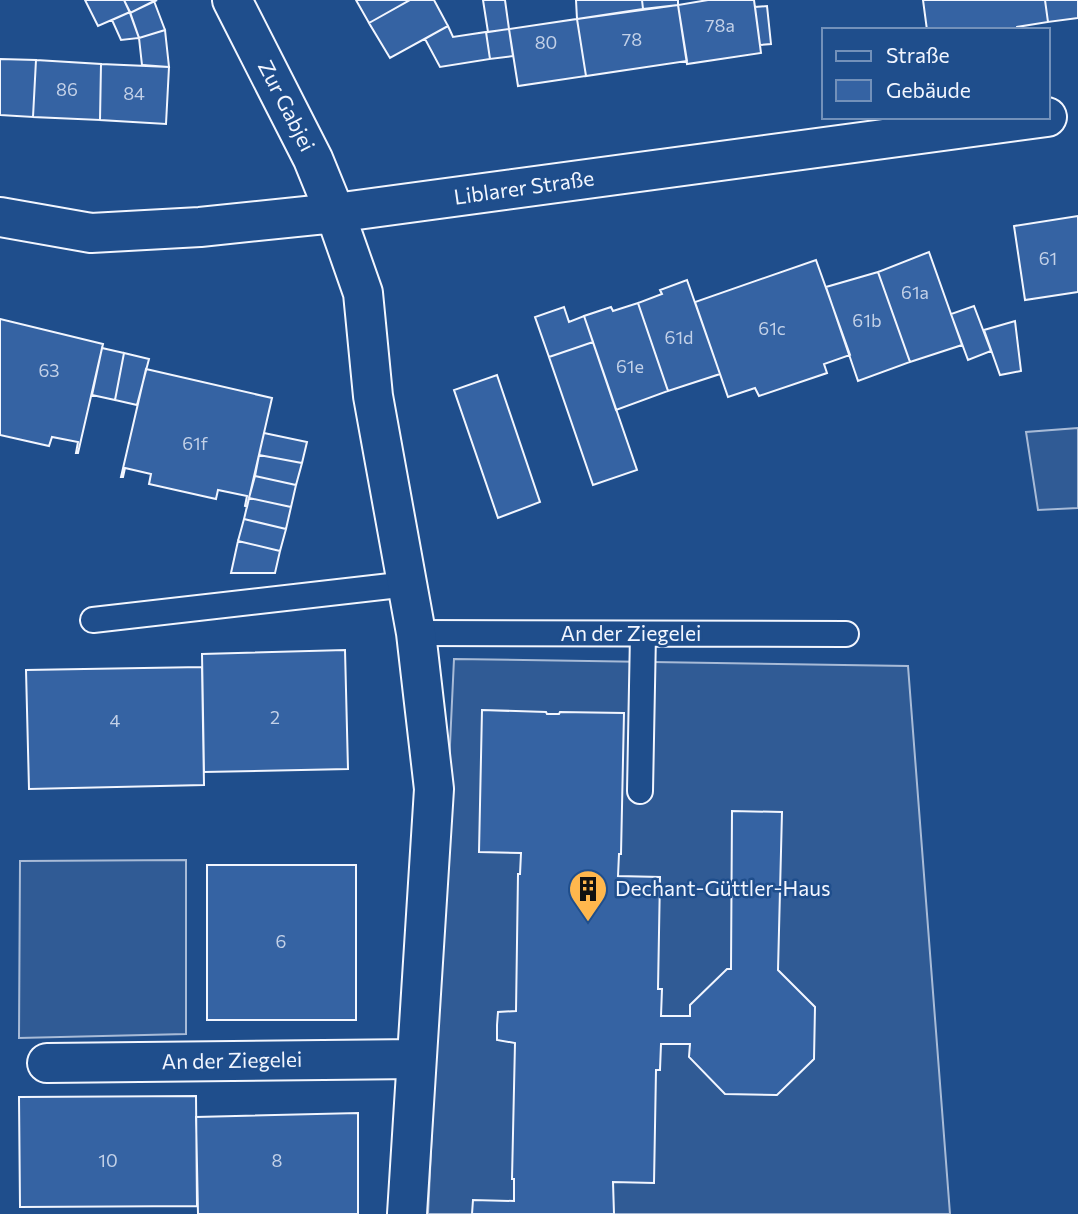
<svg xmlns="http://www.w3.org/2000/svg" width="1078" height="1214" font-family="Commissioner,sans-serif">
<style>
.built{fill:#305b95;stroke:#a8bbd7;stroke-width:2}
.building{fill:#3563a3;stroke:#f2f6ff;stroke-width:2}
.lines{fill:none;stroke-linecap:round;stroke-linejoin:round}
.service-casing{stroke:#f2f6ff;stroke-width:28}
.minor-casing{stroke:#f2f6ff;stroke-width:42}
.service{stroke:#1f4e8c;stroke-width:24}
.minor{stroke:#1f4e8c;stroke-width:38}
.labels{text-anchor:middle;stroke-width:5;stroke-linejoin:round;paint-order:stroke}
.number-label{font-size:18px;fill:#c3d1e8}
.street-label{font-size:21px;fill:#f2f6ff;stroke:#1f4e8c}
.poi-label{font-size:21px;fill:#f2f6ff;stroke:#1f4e8c;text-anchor:start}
</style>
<rect width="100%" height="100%" fill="#1f4e8c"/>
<path class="built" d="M 1078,428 L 1078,508 L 1038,510 L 1026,432 Z
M 454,659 L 908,666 L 950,1214 L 428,1214 Z
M 186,860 L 186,1034 L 19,1038 L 20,861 Z"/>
<path class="building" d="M 85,0 L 124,0 L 130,12 L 98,26 Z
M 124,0 L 157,0 L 130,13 Z
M 356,0 L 410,0 L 369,23 Z
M 410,0 L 434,0 L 448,26 L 390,58 L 369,23 Z
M 483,0 L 505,0 L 509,29 L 488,32 Z
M 576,0 L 642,0 L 643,9 L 577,19 Z
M 642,0 L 678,0 L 678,5 L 643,9 Z
M 708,0 L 754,0 L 761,53 L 687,64 L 678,5 Z
M 923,0 L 1045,0 L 1048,22 L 1017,27 L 1016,30 L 927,30 Z
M 1045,0 L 1078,0 L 1078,18 L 1048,22 Z
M 154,1 L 165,30 L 139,38 L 130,13 Z
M 678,5 L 687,61 L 586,76 L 577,19 Z
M 767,6 L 771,44 L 760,45 L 755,7 Z
M 130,12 L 139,38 L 121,40 L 112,20 Z
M 577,19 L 586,76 L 518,86 L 509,29 Z
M 448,26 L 453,37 L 486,32 L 490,59 L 440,67 L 425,39 Z
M 509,29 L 513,56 L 490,59 L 486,32 Z
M 165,30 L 169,67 L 142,65 L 139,38 Z
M 0,59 L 36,60 L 33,117 L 0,115 Z
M 36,60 L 101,64 L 100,120 L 33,117 Z
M 101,64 L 169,67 L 166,124 L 100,120 Z
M 1078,216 L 1078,292 L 1025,300 L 1014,226 Z
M 929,252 L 962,345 L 910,362 L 878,272 Z
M 816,260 L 850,355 L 824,364 L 827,373 L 759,396 L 755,388 L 728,397 L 695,302 Z
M 878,272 L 910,362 L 858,381 L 826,287 Z
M 687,280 L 720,374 L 668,391 L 638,303 L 662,294 L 660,290 Z
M 638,303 L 668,391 L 616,410 L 584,316 L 611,307 L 613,311 Z
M 974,306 L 991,351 L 968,360 L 951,314 Z
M 564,307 L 569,322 L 584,316 L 593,342 L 549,357 L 535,317 Z
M 0,319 L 103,344 L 78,453 L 76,453 L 78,442 L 52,437 L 49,446 L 0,435 Z
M 1015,321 L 1021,371 L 1000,375 L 984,330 Z
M 593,342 L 637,470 L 593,485 L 549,357 Z
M 102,348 L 124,353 L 115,400 L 92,395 Z
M 124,353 L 149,359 L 137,405 L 115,400 Z
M 146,369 L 272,398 L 247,507 L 245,506 L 247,496 L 218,490 L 216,499 L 149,484 L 151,474 L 125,468 L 123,477 L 121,477 Z
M 497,375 L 540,502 L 498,518 L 454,390 Z
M 264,433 L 307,442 L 302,463 L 259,455 Z
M 259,455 L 302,463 L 296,485 L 255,476 Z
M 255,476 L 296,485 L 291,507 L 249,498 Z
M 249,498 L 291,507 L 286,529 L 244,519 Z
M 244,519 L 286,529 L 280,551 L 238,541 Z
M 238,541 L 280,551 L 275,573 L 231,573 Z
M 345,650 L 348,769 L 204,772 L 202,654 Z
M 202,667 L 204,785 L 29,789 L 26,670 Z
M 482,710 L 546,712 L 547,714 L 559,714 L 560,712 L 624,713 L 621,854 L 619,854 L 618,876 L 660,877 L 658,989 L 662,989 L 661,1016 L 690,1016 L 690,1005 L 727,969 L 731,969 L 732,811 L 782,812 L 778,970 L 815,1007 L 814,1059 L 777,1095 L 725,1094 L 689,1057 L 690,1044 L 661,1044 L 660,1070 L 656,1070 L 654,1183 L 613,1182 L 614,1214 L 472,1214 L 473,1200 L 514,1201 L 514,1179 L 512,1179 L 515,1043 L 497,1040 L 497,1025 L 498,1012 L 516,1011 L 518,874 L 520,874 L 521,853 L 479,852 Z
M 207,865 L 356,865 L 356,1020 L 207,1020 Z
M 196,1096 L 197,1206 L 20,1207 L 19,1097 Z
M 358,1113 L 358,1214 L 198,1214 L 196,1117 Z"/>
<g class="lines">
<defs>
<path id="service" d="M 93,620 L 408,584
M 416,633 L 846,634
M 640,791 L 643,634"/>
<path id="minor" d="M 232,0 L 313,159 L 335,213 L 363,293 L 373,396 L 416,633 L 434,789 L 407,1214
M 0,217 L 91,233 L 200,227 L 335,213 L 1047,117
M 47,1063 L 416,1059"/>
</defs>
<use href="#service" class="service-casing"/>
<use href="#minor" class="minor-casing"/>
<use href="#service" class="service"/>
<use href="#minor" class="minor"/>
</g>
<defs>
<symbol id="building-pin" viewBox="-11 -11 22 30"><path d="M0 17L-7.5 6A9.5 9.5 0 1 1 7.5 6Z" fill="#ffb74d" stroke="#1f4e8c"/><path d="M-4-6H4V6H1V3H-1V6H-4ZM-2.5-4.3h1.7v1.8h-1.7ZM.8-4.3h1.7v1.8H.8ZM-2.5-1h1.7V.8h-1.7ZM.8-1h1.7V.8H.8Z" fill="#111"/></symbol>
</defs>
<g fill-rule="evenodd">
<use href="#building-pin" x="566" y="867" width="44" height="60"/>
</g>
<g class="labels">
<g class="number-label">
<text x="720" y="32">78a</text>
<text x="632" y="46">78</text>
<text x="546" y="49">80</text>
<text x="67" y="96">86</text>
<text x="134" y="100">84</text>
<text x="1048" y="265">61</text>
<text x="915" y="299">61a</text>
<text x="867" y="327">61b</text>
<text x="772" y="335">61c</text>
<text x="679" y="344">61d</text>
<text x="630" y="373">61e</text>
<text x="49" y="377">63</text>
<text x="195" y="450">61f</text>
<text x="275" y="724">2</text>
<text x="115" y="727">4</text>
<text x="281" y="948">6</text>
<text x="108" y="1167">10</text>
<text x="277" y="1167">8</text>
</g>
<g class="street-label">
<text transform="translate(286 106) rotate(63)" y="7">Zur Gabjei</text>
<text transform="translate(524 188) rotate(-8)" y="7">Liblarer Straße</text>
<text x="631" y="641">An der Ziegelei</text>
<text transform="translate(232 1061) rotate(-1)" y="7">An der Ziegelei</text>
</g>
<g class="poi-label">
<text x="615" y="896">Dechant-Güttler-Haus</text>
</g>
</g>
<rect x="822" y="28" width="228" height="91" fill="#1f4e8c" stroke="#7391ba" stroke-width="2"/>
<rect x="836" y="51" width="35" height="10" fill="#1f4e8c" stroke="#7391ba" stroke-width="2"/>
<text x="886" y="63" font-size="21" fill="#f2f6ff">Straße</text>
<rect x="836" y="80" width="35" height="21" fill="#3563a3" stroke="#7391ba" stroke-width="2"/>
<text x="886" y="98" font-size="21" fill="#f2f6ff">Gebäude</text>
</svg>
